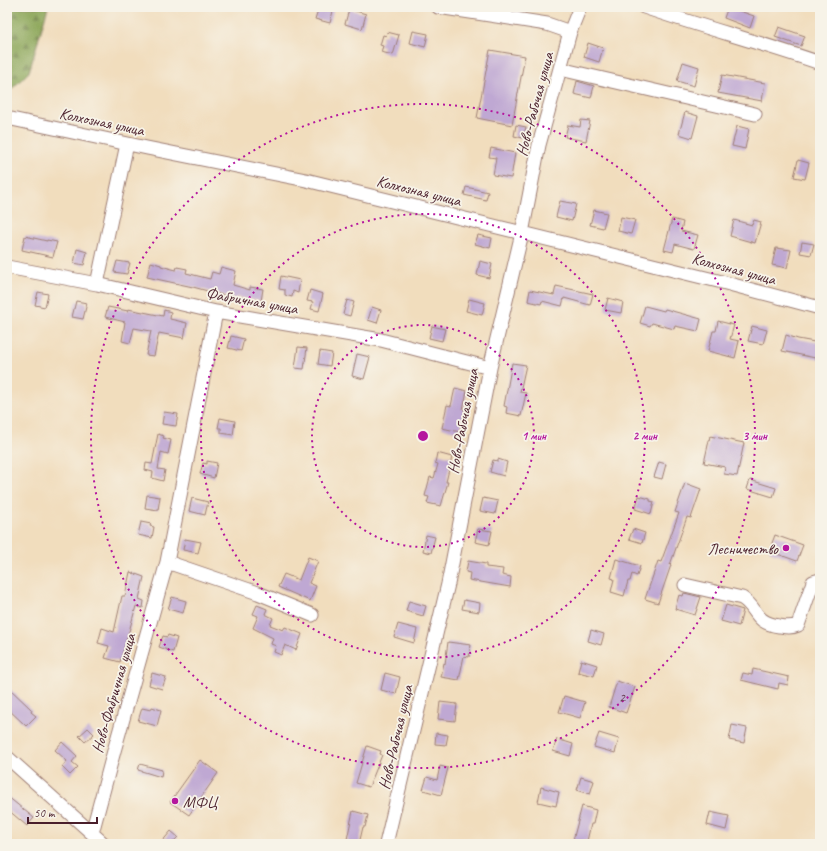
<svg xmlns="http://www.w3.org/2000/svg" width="827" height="851" font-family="Caveat,sans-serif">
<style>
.forest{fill:url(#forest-firs);stroke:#6a6241}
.building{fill:#bfa8d3}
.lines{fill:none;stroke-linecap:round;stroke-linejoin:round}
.minor-casing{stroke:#9e7e74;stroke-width:15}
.minor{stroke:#fff;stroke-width:13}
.ring{fill:none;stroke:#b5179e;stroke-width:2;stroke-dasharray:2 4}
.poi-dot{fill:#b5179e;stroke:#f7f3e8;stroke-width:1.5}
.labels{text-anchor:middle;stroke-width:3.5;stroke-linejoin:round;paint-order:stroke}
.number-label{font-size:14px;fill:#674155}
.street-label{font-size:16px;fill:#4a1f2b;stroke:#f7f3e8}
.poi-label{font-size:16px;fill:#4a1f2b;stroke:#f7f3e8;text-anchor:end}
.centre{fill:#b5179e;stroke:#f7f3e8;stroke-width:2}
.ring-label{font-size:12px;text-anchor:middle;font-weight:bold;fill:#b5179e;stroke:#f7f3e8;stroke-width:3.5;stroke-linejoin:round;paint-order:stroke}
</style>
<defs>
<pattern id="forest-firs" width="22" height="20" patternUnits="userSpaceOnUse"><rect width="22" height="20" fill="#8aa557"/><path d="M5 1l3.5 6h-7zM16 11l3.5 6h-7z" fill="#738648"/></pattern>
</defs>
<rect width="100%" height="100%" fill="#f7f3e8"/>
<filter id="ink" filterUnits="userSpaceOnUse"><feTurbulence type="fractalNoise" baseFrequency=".025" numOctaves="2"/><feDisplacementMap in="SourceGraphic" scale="8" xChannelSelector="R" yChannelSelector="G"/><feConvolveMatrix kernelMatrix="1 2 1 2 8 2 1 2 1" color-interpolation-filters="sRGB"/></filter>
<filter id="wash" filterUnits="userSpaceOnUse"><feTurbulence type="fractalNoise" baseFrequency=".012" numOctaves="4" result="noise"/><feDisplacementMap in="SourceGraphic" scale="16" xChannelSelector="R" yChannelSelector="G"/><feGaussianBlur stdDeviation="0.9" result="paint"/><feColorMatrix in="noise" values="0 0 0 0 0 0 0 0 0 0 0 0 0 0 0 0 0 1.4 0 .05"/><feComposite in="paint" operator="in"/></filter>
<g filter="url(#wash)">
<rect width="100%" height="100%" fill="#f1ddbd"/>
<path class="forest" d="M 7,7 L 48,7 L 29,72 L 11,90 L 7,90 Z"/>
<g id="blocks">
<path class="building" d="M 319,7 L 334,7 L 330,23 L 315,19 Z
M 728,7 L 754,16 L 750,28 L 724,18 Z
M 349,9 L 366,14 L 362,29 L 345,24 Z
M 779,27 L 805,36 L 801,46 L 775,37 Z
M 413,31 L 428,34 L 425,47 L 410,43 Z
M 387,32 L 399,35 L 393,55 L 381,52 L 383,46 L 380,45 L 383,35 L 386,36 Z
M 588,43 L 603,48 L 599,62 L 584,57 Z
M 490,50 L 525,56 L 512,125 L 477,118 Z
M 683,62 L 699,67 L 694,86 L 677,81 Z
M 722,75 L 765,83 L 762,101 L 718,93 Z
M 577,81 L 594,86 L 591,98 L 574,94 Z
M 685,112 L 698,116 L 692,138 L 679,134 Z
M 581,120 L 590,121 L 586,141 L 565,137 L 568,125 L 580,127 Z
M 516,125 L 526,127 L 523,138 L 514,136 Z
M 737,126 L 749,129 L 745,149 L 732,146 Z
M 491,148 L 515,153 L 511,178 L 493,175 L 496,158 L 489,157 Z
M 798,160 L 809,163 L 805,179 L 794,177 Z
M 466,187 L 488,192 L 486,200 L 464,195 Z
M 560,201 L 576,204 L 572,221 L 556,217 Z
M 594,210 L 607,213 L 603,228 L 590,225 Z
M 621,217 L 635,220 L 631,234 L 618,231 Z
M 672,219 L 683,222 L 681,231 L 698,235 L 694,249 L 675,244 L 673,252 L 664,250 Z
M 734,220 L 752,225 L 754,220 L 761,222 L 755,243 L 730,236 Z
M 478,235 L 492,238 L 490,248 L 475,244 Z
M 25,236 L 47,241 L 47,240 L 57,242 L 53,257 L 22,250 Z
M 802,242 L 814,244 L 811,255 L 800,253 Z
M 776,248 L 791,250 L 787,268 L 772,265 Z
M 77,249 L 87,252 L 84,265 L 74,263 Z
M 117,261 L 130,263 L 127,274 L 114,272 Z
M 480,261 L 492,264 L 489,278 L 477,275 Z
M 151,262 L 161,265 L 161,266 L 176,270 L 177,267 L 187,269 L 186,273 L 210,279 L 212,272 L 219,274 L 221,267 L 236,271 L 233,285 L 250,290 L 250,287 L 263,289 L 261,301 L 237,297 L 237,299 L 193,287 L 147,277 Z
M 281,276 L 300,280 L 298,293 L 293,291 L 292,297 L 285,295 L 285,290 L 279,289 Z
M 556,286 L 593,294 L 590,305 L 564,298 L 562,306 L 542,301 L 541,304 L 528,301 L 530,290 L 554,295 Z
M 310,290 L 323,294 L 319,311 L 311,309 L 313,302 L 307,301 Z
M 38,292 L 48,294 L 45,307 L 35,305 Z
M 608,298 L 623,302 L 621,313 L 605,310 Z
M 469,299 L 485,303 L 482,315 L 466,311 Z
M 347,300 L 354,302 L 350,316 L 343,314 Z
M 76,301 L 87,303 L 83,319 L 72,317 Z
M 645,306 L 664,311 L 665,309 L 701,319 L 698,331 L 675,326 L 674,329 L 652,323 L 650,326 L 640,323 Z
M 108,307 L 128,311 L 128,309 L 163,316 L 164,310 L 171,312 L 170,319 L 187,323 L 184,338 L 159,333 L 154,356 L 146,355 L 151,331 L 134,328 L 130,343 L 122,341 L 125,322 L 105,317 Z
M 372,307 L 381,310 L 377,323 L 368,320 Z
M 718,321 L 734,325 L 730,339 L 739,341 L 735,358 L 708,351 L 713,331 L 716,331 Z
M 432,326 L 445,329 L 442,341 L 429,338 Z
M 752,326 L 767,330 L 763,344 L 748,341 Z
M 786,335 L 798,339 L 820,343 L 820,359 L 782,351 Z
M 231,336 L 244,339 L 241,351 L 228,348 Z
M 298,347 L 307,348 L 304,369 L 295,368 Z
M 320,351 L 332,353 L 330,366 L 318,364 Z
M 357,354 L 370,357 L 364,379 L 352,376 Z
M 512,363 L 526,365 L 520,392 L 526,393 L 521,416 L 506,413 L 507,407 L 504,406 Z
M 455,388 L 467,391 L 463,409 L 465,410 L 460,432 L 442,428 L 447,405 L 451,406 Z
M 164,412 L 178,414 L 176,426 L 162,424 Z
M 220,418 L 235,421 L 233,435 L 221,433 L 221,428 L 218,428 Z
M 158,434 L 164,436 L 163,438 L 171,440 L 168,454 L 161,452 L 158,469 L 165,470 L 163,481 L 152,478 L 153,472 L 145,470 L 146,463 L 152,464 Z
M 710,436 L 744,443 L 737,476 L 724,474 L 725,467 L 704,463 Z
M 437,453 L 452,457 L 446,482 L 448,482 L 441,506 L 427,503 L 429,497 L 425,496 L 430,477 L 434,478 L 438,464 L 435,463 Z
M 498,459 L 507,462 L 504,476 L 490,472 L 493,460 L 498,461 Z
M 207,461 L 217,463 L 214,478 L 200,474 L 203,463 L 207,464 Z
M 659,462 L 666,464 L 662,479 L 654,477 Z
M 750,480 L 776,488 L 773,497 L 747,489 Z
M 685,483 L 701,489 L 691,518 L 687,517 L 670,565 L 671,565 L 658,603 L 645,599 L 658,561 L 661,562 L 679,513 L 675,512 Z
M 147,495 L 160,497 L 158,510 L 145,508 Z
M 639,496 L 650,499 L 650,501 L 654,502 L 651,514 L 635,509 Z
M 192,498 L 208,502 L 205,515 L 189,511 Z
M 483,498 L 498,501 L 495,514 L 480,511 Z
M 141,522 L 151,524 L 150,526 L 154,527 L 152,538 L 138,535 Z
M 478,529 L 492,531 L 489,545 L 475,542 Z
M 633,529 L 645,533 L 642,543 L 629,539 Z
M 426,535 L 435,537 L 431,553 L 423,551 Z
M 775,535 L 803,545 L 797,561 L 769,551 Z
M 185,539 L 201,542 L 198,553 L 183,550 Z
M 308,557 L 318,561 L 309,583 L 316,586 L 310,601 L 278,587 L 284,574 L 299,580 Z
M 616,559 L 640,566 L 637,576 L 632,574 L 630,581 L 628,581 L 624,596 L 611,592 L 614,579 L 611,578 Z
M 468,561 L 486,564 L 486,567 L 503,569 L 502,575 L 511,577 L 510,587 L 469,580 L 470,573 L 466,572 Z
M 130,572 L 144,577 L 139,599 L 144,601 L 143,608 L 136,606 L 130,628 L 120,662 L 105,658 L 109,646 L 98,643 L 102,628 L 114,632 L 122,596 L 125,596 Z
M 684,593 L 701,597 L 695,615 L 675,609 L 679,595 L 683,596 Z
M 172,597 L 186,601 L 183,613 L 168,609 Z
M 464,600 L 480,603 L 479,612 L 462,609 Z
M 409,601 L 426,606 L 423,616 L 406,611 Z
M 257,605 L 267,609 L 265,614 L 273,618 L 270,625 L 283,630 L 285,627 L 302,634 L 296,650 L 285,645 L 281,655 L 274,652 L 276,646 L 271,644 L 273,638 L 253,628 L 258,616 L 253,614 Z
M 726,605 L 743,610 L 739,626 L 721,621 Z
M 398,624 L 417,629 L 414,643 L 394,637 Z
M 591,630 L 604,634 L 601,645 L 588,641 Z
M 168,635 L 177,638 L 173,652 L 159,647 L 163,636 L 167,637 Z
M 448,642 L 471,645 L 469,657 L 464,656 L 459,680 L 441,677 L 444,663 L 445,664 Z
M 581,660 L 597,665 L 594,676 L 578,672 Z
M 753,669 L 789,677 L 788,685 L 779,683 L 778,689 L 741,680 L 743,673 L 752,675 Z
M 152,673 L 166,677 L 162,689 L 149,685 Z
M 385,673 L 400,677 L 396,694 L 381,690 Z
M 617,681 L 635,687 L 626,713 L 609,707 Z
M 7,686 L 32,710 L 31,712 L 36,716 L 26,726 L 7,708 Z
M 564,696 L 585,702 L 580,718 L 559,712 Z
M 440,702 L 457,704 L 455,721 L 438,719 Z
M 152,707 L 161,710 L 157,726 L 138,721 L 142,708 L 151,710 Z
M 732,725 L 747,728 L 744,743 L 729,740 Z
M 88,728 L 94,734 L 85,742 L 79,736 Z
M 436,733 L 448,735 L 446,745 L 435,744 Z
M 599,733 L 619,739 L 615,753 L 594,747 Z
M 557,739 L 573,744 L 570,756 L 553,751 Z
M 62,742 L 77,756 L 72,762 L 78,767 L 70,775 L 62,767 L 67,761 L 55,750 Z
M 367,746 L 381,751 L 380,754 L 382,755 L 369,787 L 356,783 Z
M 200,760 L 218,773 L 189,815 L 170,802 Z
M 140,764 L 162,770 L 161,777 L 138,770 Z
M 440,766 L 448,768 L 441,795 L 423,790 L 427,777 L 437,780 Z
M 581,777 L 594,781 L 590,794 L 577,790 Z
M 541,787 L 559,792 L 556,806 L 538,802 Z
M 7,796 L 34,818 L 27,826 L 7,809 Z
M 582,806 L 596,810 L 593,824 L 591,824 L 587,841 L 584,840 L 583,844 L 572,844 Z
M 353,811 L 368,815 L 365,827 L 363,827 L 359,844 L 346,844 Z
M 710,812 L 729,816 L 726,830 L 707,825 Z
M 171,831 L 178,837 L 171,844 L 160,844 Z"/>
</g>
</g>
<g filter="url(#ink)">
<use href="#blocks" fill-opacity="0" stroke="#9e7e74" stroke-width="1"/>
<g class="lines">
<defs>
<path id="minor" d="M 438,7 L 547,24 L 570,32
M 644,7 C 702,27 762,43 820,63
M 560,69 L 755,114
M 7,118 L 147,148 L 306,180 L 718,281 L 820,308
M 7,267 L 97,284 L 216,312 L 381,340 L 490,368
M 97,284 L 127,144
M 167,562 L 258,593 L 312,615
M 685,585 L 742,598 C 759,609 753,622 779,626 C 786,627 791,628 798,625 L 813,582 L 820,580
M 7,757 L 104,844
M 92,833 L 114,751 L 167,562 L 216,312
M 386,844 L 448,584 L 490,368 L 522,233 L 539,145 L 570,32 L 580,7"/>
</defs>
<use href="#minor" class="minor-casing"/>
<use href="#minor" class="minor"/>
</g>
</g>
<g class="ring">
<circle cx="423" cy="436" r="111"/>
<circle cx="423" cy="436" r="222"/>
<circle cx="423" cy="436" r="332"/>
</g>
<g class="poi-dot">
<circle cx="786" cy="548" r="4"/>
<circle cx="175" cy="801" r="4"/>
</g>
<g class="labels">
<g class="number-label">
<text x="622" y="702">2</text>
</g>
<g class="street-label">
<text transform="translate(534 104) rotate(-75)" y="6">Ново-Рабочая улица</text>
<text transform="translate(102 121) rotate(12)" y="6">Колхозная улица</text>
<text transform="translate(419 190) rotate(14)" y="6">Колхозная улица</text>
<text transform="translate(734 268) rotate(15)" y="6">Колхозная улица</text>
<text transform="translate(252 300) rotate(10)" y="6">Фабричная улица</text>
<text transform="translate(462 421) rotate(-79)" y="6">Ново-Рабочая улица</text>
<text transform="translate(113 693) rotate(-74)" y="6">Ново-Фабричная улица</text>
<text transform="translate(395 737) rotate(-77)" y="6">Ново-Рабочая улица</text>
</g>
<g class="poi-label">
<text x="778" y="554">Лесничество</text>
<text x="183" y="807" text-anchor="start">МФЦ</text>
</g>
</g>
<circle cx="423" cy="436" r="6" class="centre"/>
<g class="ring-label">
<text x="534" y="440">1 мин</text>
<text x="645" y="440">2 мин</text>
<text x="755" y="440">3 мин</text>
</g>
<rect width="827" height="851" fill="none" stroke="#f7f3e8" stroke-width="24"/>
<path d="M28 817v6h69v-6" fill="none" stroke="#4a1f2b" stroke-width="2"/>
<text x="34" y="817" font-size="12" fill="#4a1f2b" stroke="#f7f3e8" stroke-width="3" paint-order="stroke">50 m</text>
</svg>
